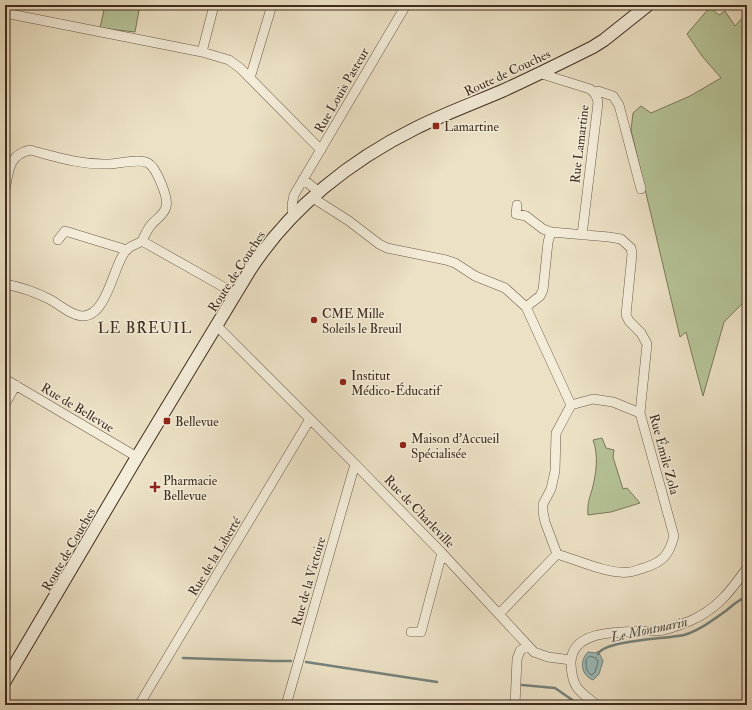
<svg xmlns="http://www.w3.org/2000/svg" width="752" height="710" font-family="'IM FELL Double Pica',serif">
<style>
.green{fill:#b5c397;stroke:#7a785a}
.water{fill:#9abcbb;stroke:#75827c}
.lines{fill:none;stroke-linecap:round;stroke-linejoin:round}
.shore{stroke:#6c746c;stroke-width:1}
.stream{stroke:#75827c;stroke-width:2.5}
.street-casing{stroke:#6a5948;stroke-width:10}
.secondary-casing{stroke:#3e2c1e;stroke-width:14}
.street{stroke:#f3ecd9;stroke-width:9}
.secondary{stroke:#f3ecd9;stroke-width:12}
.poi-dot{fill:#8f2418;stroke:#f3ecd9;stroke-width:1.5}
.labels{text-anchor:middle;stroke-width:3;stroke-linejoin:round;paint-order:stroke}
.street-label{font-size:13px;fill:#3e2c1e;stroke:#f3ecd9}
.poi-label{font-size:13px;fill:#3e2c1e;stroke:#f3ecd9;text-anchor:start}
.water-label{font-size:14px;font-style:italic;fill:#555045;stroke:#f3ecd9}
.quarter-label{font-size:15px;letter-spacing:1px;fill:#3e2c1e;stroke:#f3ecd9}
</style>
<rect width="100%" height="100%" fill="#ece1c5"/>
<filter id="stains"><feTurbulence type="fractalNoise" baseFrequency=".005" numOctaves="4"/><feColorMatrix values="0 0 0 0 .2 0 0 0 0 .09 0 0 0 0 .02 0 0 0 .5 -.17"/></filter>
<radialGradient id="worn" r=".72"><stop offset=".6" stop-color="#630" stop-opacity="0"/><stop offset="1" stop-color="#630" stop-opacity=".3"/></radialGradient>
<path class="green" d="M 105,5 L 140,5 L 135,32 L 100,28 Z
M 710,7 L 719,15 L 725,11 L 735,26 L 744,16 L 747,20 L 747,299 L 724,322 L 703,396 L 686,332 L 680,337 L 631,130 L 633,113 L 641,106 L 651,113 L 690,96 L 721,78 L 702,56 L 687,34 Z
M 602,438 L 606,448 L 614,450 L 613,457 L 623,489 L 627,488 L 640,503 L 611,512 L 588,515 C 587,506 589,499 592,490 C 596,474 599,456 593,440 Z"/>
<path class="water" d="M 598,651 L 603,661 L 599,674 L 593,680 C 581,675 579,661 588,652 L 596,653 Z"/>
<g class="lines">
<path class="shore" d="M 590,656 L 596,658 L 598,662 L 595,672 L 592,675 C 586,673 586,666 586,660 Z"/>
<path class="stream" d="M 598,654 C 605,640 666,639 684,635 C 700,630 713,620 727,610 C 733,605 739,599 747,597
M 183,658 L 273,661 L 291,661
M 306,662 L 437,682
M 522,685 L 555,688 L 578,704"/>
<defs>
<path id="street" d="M 5,13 L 202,52 L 229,60 L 240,68 L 321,150
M 202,52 L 214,5
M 539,73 L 590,89 C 595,93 597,96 598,103 L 582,235
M 250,78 L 272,5
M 595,93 L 598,91 L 613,96 L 619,105 L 641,189
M 303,179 L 319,192
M 5,190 C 9,171 8,155 30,150 C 57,157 81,165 108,164 C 118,164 140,158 148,163 C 156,167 169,198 166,207 C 164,215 156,219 151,225 C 147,230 145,235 142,241 L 236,294
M 313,198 L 349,221 L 379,244 L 387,248 L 446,260 L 455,263 L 475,276 L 505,288 L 526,307 L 571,405 L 556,433 L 555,471 L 551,489 L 543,504 L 543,512 L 545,522 L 557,554
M 293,217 L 292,205 L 294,195 L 406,5
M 58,240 L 65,231 L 127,250
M 5,284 C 21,287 35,292 49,299 C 59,304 70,315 82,316 C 107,317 113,266 126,250 C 130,246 138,244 142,241
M 526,307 L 540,296 L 543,290 L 548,242 L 551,232
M 217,326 L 355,464 L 442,553 L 534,652 L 548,657 L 571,660
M 5,379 L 137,457
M 5,404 L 16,385
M 571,405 L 593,399 L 613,402 L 640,413
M 499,614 L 557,554 C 577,560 610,575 629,572 C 634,572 639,569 644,568 C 663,562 669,555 674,536 L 640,413 L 647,344 L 641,333 L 629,321 L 626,315 L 632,254 L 631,248 L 621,239 L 609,237 L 551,232 L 543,229 L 526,216 L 516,214 L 517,205
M 411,632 L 421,632 L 442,553
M 139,705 L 310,419
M 286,705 L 355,464
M 515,705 L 517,659 L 520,651 L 527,645
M 597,705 C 579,691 572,688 571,664 C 570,623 638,634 664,630 C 672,628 682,624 690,621 C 717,609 730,592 747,568"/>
<path id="secondary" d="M 5,681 L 137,457 L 250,270 C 290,208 351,160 416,128 C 444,114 474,103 502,91 C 533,77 563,62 593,47 L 604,40 L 648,5"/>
</defs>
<use href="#street" class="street-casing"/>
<use href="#secondary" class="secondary-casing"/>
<use href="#street" class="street"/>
<use href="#secondary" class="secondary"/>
</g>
<g class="poi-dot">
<rect x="432" y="122" width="8" height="8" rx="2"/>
<circle cx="314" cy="320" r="4"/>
<circle cx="343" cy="382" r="4"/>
<rect x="163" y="417" width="8" height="8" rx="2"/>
<circle cx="403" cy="445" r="4"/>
<path d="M153 481h4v4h4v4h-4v4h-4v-4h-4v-4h4z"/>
</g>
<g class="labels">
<g class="street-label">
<text transform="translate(507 72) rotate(-25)" y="5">Route de Couches</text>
<text transform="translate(341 90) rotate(-60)" y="5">Rue Louis Pasteur</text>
<text transform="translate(579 144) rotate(-83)" y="5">Rue Lamartine</text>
<text transform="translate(236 271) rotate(-57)" y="5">Route de Couches</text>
<text transform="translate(78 407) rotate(31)" y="5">Rue de Bellevue</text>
<text transform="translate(665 454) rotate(75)" y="5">Rue Émile Zola</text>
<text transform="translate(420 511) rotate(46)" y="5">Rue de Charleville</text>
<text transform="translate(68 549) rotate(-60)" y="5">Route de Couches</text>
<text transform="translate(214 556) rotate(-59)" y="5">Rue de la Liberté</text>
<text transform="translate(308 581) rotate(-74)" y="5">Rue de la Victoire</text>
</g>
<g class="poi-label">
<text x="444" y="131">Lamartine</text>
<text x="322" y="318">CME Mille<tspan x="322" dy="15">Soleils le Breuil</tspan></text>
<text x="351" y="380">Institut<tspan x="351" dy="15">Médico-Éducatif</tspan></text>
<text x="175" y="426">Bellevue</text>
<text x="411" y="443">Maison d'Accueil<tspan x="411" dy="15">Spécialisée</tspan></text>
<text x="163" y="485">Pharmacie<tspan x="163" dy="15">Bellevue</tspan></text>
</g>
<g class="water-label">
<text transform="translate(649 629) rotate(-12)" y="5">Le Montmarin</text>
</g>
<g class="quarter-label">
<text x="145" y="333">LE BREUIL</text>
</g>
</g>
<rect width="752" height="710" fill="none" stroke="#ece1c5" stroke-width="20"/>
<rect x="6" y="6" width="740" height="698" fill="none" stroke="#3e2c1e" stroke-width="2"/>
<rect x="10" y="10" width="732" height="690" fill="none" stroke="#3e2c1e"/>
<rect width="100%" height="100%" filter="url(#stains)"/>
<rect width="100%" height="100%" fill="url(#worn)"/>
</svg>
